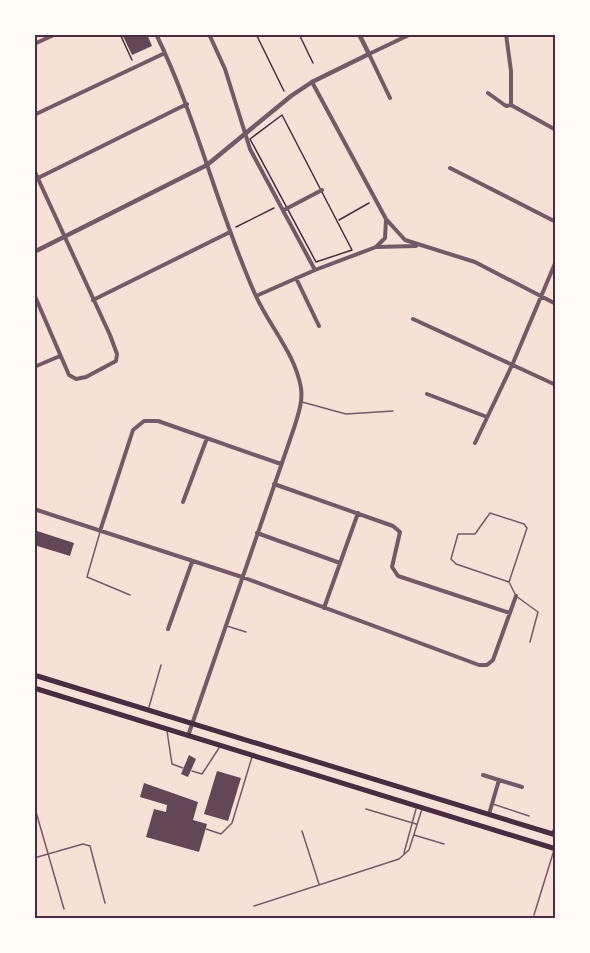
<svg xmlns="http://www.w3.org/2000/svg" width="590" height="953" font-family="Rubik,sans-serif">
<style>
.building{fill:#644757}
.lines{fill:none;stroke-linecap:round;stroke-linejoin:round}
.path{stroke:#4a2c40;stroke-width:1.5}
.service{stroke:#755966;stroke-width:1.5}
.minor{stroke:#755966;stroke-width:4}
.tertiary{stroke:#755966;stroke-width:4.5}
.primary{stroke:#4a2c40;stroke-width:5}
.neatline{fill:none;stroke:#4a2c40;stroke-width:2}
</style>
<rect width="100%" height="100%" fill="#f7e1d7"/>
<path class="building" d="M 122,34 L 147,34 L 152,46 L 132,55 Z
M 34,530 L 74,543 L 70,556 L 34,545 Z
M 189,755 L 196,759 L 188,777 L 181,774 Z
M 217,771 L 241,778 L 228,821 L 204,814 Z
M 144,783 L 198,802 L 193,820 L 207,824 L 199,852 L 146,837 L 154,809 L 166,812 L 167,805 L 140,797 Z"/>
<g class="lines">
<path class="path" d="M 120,34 L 132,60
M 256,34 L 284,91
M 299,34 L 313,63
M 282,115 L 352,250 L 316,262 L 250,139 Z
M 339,220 L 369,203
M 236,227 L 274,208"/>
<path class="service" d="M 302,402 L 346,414 L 393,411
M 100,532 L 87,577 L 130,595
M 509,582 L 456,564 L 451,559 L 458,534 L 475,534 L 490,513 L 524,524 L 527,528 L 509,582 L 516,596 L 538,612 L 530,642
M 227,626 L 246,632
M 149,707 L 161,665
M 167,731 L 172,764 L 183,768
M 192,771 L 202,774 L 219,748
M 493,804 L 529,816
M 34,805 L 64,909
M 366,809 L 416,824
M 206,829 L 221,834 L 232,823 L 252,757
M 302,831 L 319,884
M 414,835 L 444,844
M 404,853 L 416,809
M 34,858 L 83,844 L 90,846 L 105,903
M 254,906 L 399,859 L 409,850 L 422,809
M 534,915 L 554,850"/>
<path class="minor" d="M 156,34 C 197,118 217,209 255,294 C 269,326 295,353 301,388 C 303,402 298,415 294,428 L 188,736
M 209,34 L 225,69 L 250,149 L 315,270
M 506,34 L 511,71 L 511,105
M 34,44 L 56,34
M 312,82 L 386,219 L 405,240 L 475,262 L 556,304
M 488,93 L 506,106 L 511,105 L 556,130
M 390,98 L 369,54 L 411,34
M 34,115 L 165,53
M 450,168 L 556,222
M 34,170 L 110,335 L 117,354 L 116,361 L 86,377 L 76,379 L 69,375 L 34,294
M 34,180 L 187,104
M 284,210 L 322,190
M 376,247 L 385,238 L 386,220
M 296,278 L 319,326
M 256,296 L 315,270 L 376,247 L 416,246
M 93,300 L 230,232
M 413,319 L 556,385
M 34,367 L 60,356
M 427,394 L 487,417
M 475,443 L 513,363 L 556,261
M 274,484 L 393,526 L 400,532 L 392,567 L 398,576 L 510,613
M 183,502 L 207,438
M 34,509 L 242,577 L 479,665 L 487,665 L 493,660 L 516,596
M 100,531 L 133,430 L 144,421 L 158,421 L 281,464
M 257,533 L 340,563
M 324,608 L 358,513
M 168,629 L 192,562
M 483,775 L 522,787
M 489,814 L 499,780
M 553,834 L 556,826"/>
<path class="tertiary" d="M 34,252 L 207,165 L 291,96 L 312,82 L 369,54 L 359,34"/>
<path class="primary" d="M 34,675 L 556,835
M 34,688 L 556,849"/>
</g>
<rect width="590" height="953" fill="none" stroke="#fffaf5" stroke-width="72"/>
<rect x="36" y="36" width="518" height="881" class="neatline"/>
</svg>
